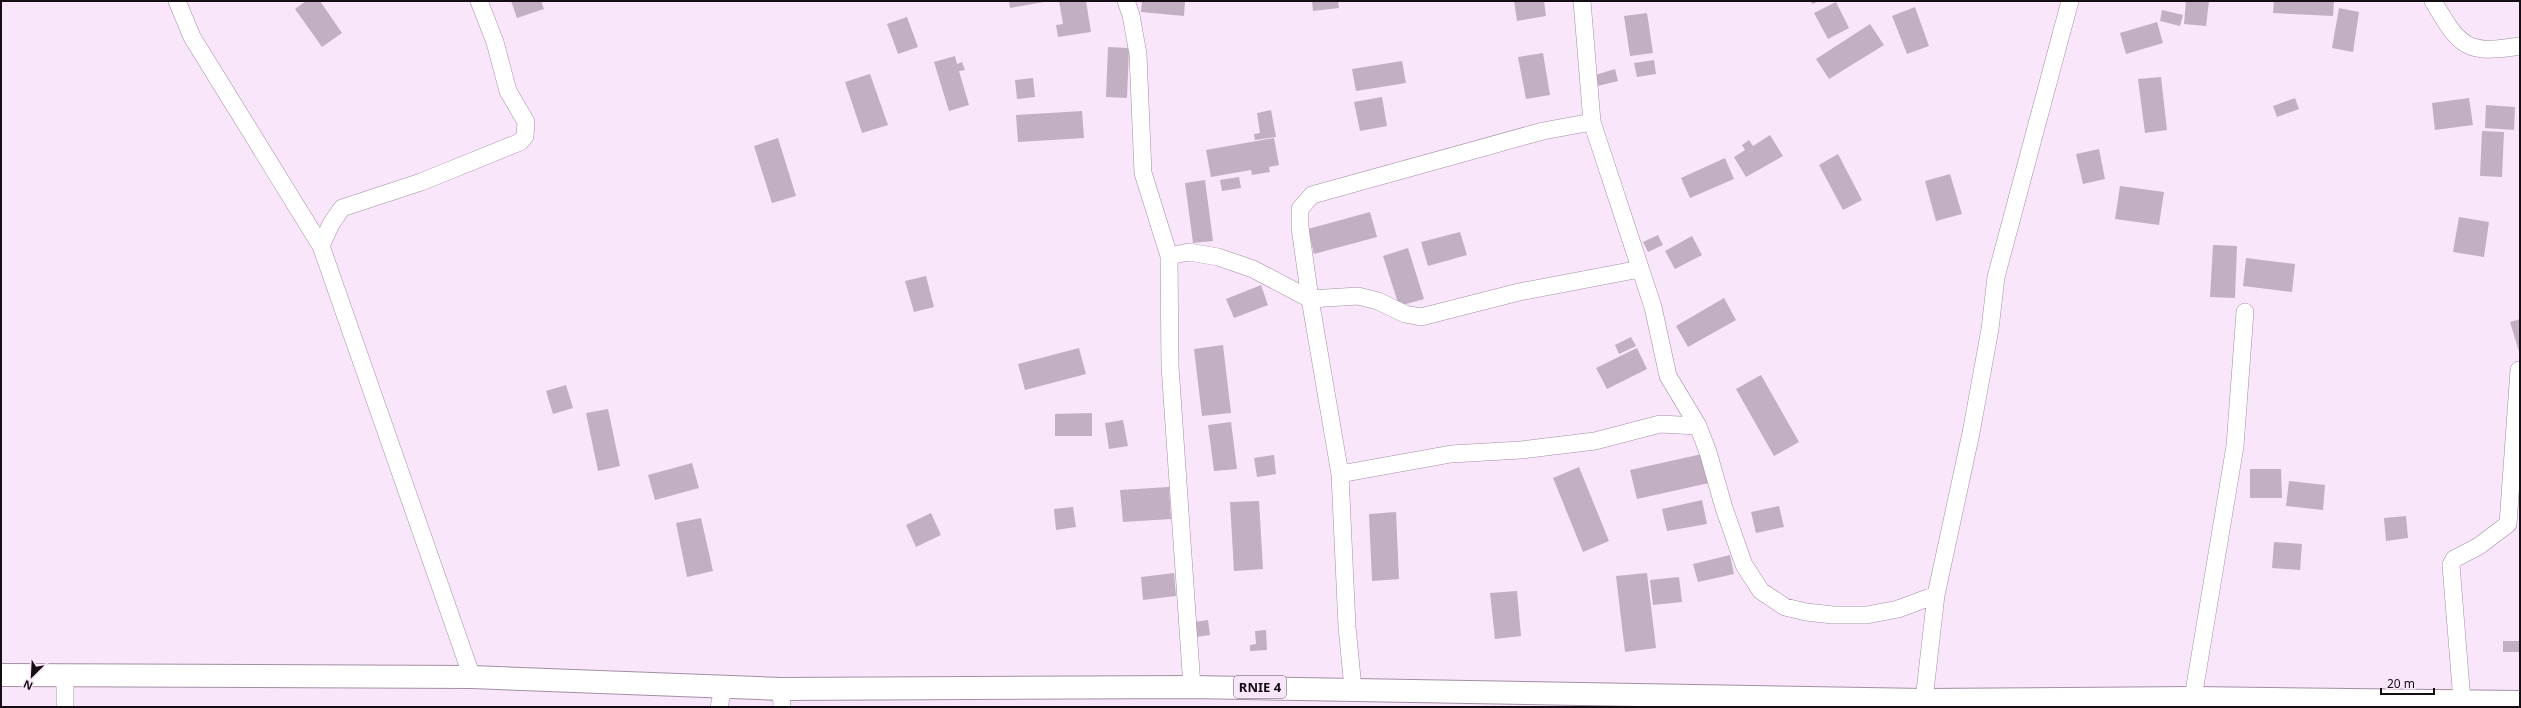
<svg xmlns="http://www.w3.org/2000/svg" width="2521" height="708" font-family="'Noto Sans',sans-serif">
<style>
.building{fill:#c2afc3}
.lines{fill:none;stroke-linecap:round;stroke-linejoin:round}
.street-casing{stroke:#a28fa2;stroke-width:18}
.primary-casing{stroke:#a28fa2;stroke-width:24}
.street{stroke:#fff;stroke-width:17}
.primary{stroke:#fff;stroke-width:22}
.labels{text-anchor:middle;stroke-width:3.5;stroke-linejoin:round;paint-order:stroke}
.shield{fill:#fae6fb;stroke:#594f59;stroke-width:1}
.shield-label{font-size:13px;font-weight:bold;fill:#140e14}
</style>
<rect width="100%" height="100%" fill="#fae6fb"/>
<path class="building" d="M 306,1 L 320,1 L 342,33 L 322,47 L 295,9 Z
M 511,1 L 541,1 L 544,9 L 517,18 Z
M 1009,1 L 1044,1 L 1044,2 L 1010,8 Z
M 1059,1 L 1086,1 L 1091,32 L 1058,37 L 1056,25 L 1063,24 Z
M 1142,1 L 1185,1 L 1184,16 L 1141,12 Z
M 1312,1 L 1338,1 L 1339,8 L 1313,11 Z
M 1514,1 L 1544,1 L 1546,16 L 1517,21 Z
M 1811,1 L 1820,1 L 1812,4 Z
M 2186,1 L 2209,1 L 2206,26 L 2184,24 Z
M 2274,1 L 2334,1 L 2333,16 L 2273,13 Z
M 1836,2 L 1849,28 L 1828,39 L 1814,13 Z
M 1915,7 L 1929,46 L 1907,54 L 1892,16 Z
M 2339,8 L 2359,12 L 2353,52 L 2332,48 Z
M 2162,10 L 2183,15 L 2180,26 L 2160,21 Z
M 1647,13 L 1653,53 L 1630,56 L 1624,16 Z
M 907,17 L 918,47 L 898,54 L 887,24 Z
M 2157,22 L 2163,43 L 2126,54 L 2120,33 Z
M 1870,24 L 1884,45 L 1829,79 L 1816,59 Z
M 1108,47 L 1129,48 L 1127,98 L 1106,97 Z
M 1543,53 L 1550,95 L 1526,99 L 1518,57 Z
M 955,56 L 957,64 L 962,62 L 965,70 L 959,71 L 969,105 L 949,111 L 934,62 Z
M 1654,60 L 1656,74 L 1637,77 L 1634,63 Z
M 1402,61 L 1406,83 L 1356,91 L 1352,69 Z
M 1615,69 L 1618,81 L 1598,86 L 1595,75 Z
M 870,74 L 888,125 L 862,133 L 845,82 Z
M 2161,77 L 2167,130 L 2145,133 L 2138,79 Z
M 1033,78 L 1035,97 L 1017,99 L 1015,80 Z
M 1382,97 L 1387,126 L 1360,131 L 1354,102 Z
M 2295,98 L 2299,109 L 2277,117 L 2273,106 Z
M 2469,98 L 2473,125 L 2435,130 L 2432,103 Z
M 2486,105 L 2515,107 L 2514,130 L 2485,128 Z
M 1271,110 L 1276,137 L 1255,140 L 1254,134 L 1260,133 L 1257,113 Z
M 1082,111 L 1084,138 L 1018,142 L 1016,115 Z
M 2482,131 L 2504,132 L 2502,177 L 2480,176 Z
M 1770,135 L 1783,156 L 1746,177 L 1734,157 L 1745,150 L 1742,145 L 1749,140 L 1753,146 Z
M 778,138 L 796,196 L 772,203 L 754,146 Z
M 1274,138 L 1279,165 L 1269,167 L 1270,172 L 1252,175 L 1251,170 L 1211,177 L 1206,150 Z
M 2099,149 L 2105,179 L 2083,184 L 2076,154 Z
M 1838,154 L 1862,200 L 1843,210 L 1819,165 Z
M 1725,158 L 1734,179 L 1690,198 L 1681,178 Z
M 1950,174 L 1962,214 L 1936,221 L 1925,181 Z
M 1239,177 L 1241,188 L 1222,191 L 1220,180 Z
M 1205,180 L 1213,241 L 1193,243 L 1185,183 Z
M 2120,186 L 2164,192 L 2159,225 L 2115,219 Z
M 1370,212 L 1377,237 L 1314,254 L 1308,229 Z
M 2459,217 L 2489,222 L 2484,257 L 2453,252 Z
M 1460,232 L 1467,255 L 1428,266 L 1421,242 Z
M 1658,235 L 1663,245 L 1648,252 L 1643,242 Z
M 1692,236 L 1702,255 L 1675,269 L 1665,251 Z
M 2213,245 L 2237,246 L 2235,298 L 2210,297 Z
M 1408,248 L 1424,299 L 1399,306 L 1383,256 Z
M 2246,258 L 2295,264 L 2292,292 L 2243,286 Z
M 926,276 L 934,307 L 914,312 L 905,281 Z
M 1261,285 L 1268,305 L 1234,318 L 1226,299 Z
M 1724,298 L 1736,320 L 1688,347 L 1676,326 Z
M 2520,319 L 2520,355 L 2510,322 Z
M 1631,337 L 1636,346 L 1619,354 L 1615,345 Z
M 1223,345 L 1231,413 L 1202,416 L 1194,349 Z
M 1079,348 L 1086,374 L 1025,390 L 1018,364 Z
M 1637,348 L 1647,369 L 1607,389 L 1596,368 Z
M 1761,375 L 1799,442 L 1774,456 L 1736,389 Z
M 566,385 L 573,408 L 553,414 L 546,391 Z
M 608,409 L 620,466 L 598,471 L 586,413 Z
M 1092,413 L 1092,436 L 1055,436 L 1055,414 Z
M 1123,420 L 1128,446 L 1109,449 L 1105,423 Z
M 1231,422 L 1237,469 L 1214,471 L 1208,425 Z
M 1702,454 L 1709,483 L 1637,499 L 1630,470 Z
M 1274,455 L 1276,474 L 1257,477 L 1254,458 Z
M 692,463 L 699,488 L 655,500 L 648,475 Z
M 1579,467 L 1609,541 L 1583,552 L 1553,478 Z
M 2250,469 L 2281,469 L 2282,498 L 2250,498 Z
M 2289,481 L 2325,485 L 2323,510 L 2286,506 Z
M 1169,487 L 1171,519 L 1123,522 L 1120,490 Z
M 1702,500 L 1707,524 L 1667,531 L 1662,509 Z
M 1259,501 L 1263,569 L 1234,571 L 1230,502 Z
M 1779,506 L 1784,527 L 1756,533 L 1751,512 Z
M 1073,507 L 1076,527 L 1056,530 L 1054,509 Z
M 1396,512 L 1399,579 L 1372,581 L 1369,514 Z
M 931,513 L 941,535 L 916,547 L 906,525 Z
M 2406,516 L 2408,538 L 2386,541 L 2384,518 Z
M 701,518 L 713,571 L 687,577 L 676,523 Z
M 2274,542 L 2302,544 L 2300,570 L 2272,568 Z
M 1730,555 L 1734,574 L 1698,582 L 1693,564 Z
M 1174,573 L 1176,596 L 1143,600 L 1141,577 Z
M 1647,573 L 1656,648 L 1625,652 L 1616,576 Z
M 1679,577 L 1682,602 L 1653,605 L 1650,580 Z
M 1517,591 L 1521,636 L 1495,639 L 1490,593 Z
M 1208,620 L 1210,635 L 1196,637 L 1194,622 Z
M 1266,630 L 1267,650 L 1250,651 L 1250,645 L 1256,644 L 1255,631 Z
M 2503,641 L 2520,641 L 2520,652 L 2503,652 Z"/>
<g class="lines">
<defs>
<path id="street" d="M 177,1 L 192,37 L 321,246 L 472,677
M 1126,1 L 1131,15 L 1138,54 L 1143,173 L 1169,256 L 1170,366 L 1192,687
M 1582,1 L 1592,122 L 1653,307 L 1668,376 L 1698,426 L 1708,452 L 1724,508 L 1744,565 L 1761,591 L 1785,607 L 1806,612 L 1833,615 L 1867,615 L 1898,609 L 1936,595
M 2433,1 C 2460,47 2466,55 2520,46
M 321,246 L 331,224 L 342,208 L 421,182 L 520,142 L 525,136 L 526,122 L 508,91 L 495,42 L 479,1
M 1169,256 L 1189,252 L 1218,257 L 1253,269 L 1310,299 L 1358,296 L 1378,301 L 1405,314 L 1421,317 L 1519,292 L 1640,269
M 1340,474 L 1451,454 L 1521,450 L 1595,441 L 1660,424 L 1698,426
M 65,676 L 65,707
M 1353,688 L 1347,627 L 1340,474 L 1310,299 L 1300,227 L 1300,209 L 1312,195 L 1543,131 L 1592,122
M 781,689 L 782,707
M 2193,698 L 2235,446 L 2245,312
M 1924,700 L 1936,595 L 1971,433 L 1990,329 L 1996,277 L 2070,1
M 2462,701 L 2451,565 L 2454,559 L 2479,546 L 2508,524 L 2519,370
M 719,707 L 724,685"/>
<path id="primary" d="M 1,675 L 472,677 L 781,689 L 1192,687 L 1924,700 L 2193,698 L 2520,702"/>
</defs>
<use href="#street" class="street-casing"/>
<use href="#primary" class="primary-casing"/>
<use href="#street" class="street"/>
<use href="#primary" class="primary"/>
</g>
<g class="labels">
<rect class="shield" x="1234" y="676" width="52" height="22" rx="3"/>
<g class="shield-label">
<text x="1260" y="692">RNIE 4</text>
</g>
</g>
<rect width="2521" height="708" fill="none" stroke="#140e14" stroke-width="4"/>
<g transform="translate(32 676) rotate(204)" stroke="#fae6fb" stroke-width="3" paint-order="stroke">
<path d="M0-3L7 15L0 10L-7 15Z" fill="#140e14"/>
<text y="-6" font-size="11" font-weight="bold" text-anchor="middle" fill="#140e14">N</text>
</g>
<path d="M2381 688v6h53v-6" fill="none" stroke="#140e14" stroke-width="2"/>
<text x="2387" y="688" font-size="12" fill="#140e14" stroke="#fae6fb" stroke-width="3" paint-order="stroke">20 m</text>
</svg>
